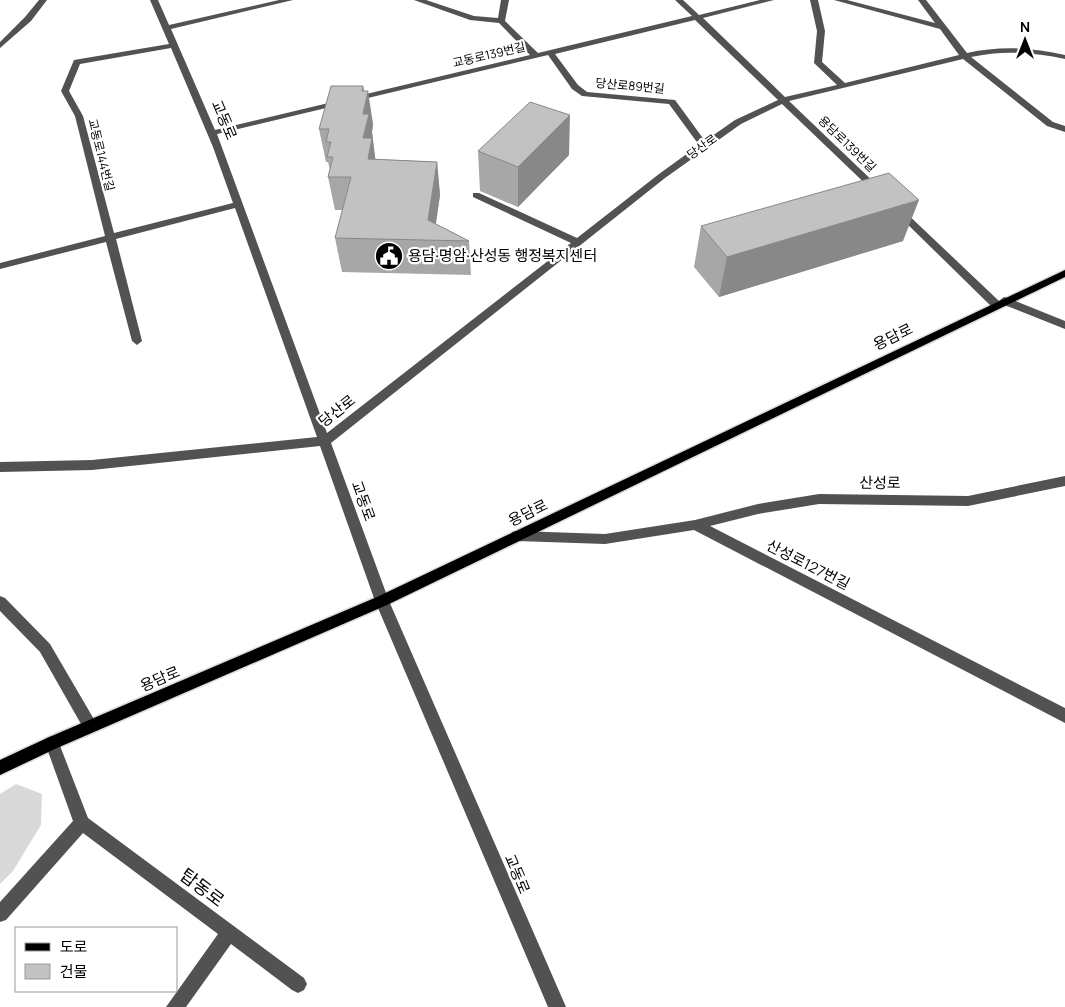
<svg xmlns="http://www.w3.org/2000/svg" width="1065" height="1007" font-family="Manrope,'Noto Sans KR',sans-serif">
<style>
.green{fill:#d9d9d9}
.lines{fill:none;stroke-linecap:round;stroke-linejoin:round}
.major-casing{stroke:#dbdbdb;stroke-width:3}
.minor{fill:#525252;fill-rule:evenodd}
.major{fill:#000;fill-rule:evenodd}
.wall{fill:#a7a7a7}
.shaded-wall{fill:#888}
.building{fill:#c2c2c2;stroke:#888}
.labels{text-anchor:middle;stroke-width:4.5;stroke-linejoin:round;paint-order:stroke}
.far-street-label{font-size:12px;fill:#000;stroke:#fff}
.street-label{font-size:15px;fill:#000;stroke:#fff}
.poi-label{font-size:15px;fill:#000;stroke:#fff;text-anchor:start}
.near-street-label{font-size:18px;fill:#000;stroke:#fff}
</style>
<rect width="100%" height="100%" fill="#fff"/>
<path class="green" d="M 16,784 L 42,794 L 41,825 L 13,871 L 0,884 L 0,794 Z"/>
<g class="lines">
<defs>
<path id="major" d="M 1065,270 L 1065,277 L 387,605 L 57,748 L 0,775 L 0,760 L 47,738 L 377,597 Z"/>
</defs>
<use href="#major" class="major-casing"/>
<path class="minor" d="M 39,0 L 47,0 L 31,21 L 0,48 L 0,42 L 25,17 Z
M 150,0 L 158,0 L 169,25 L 279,0 L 293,0 L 171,29 L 215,130 L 530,55 L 499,23 L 470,20 L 414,0 L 426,0 L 474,16 L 498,18 L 501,0 L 509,0 L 505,21 L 538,53 L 692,16 L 675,0 L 683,0 L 699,15 L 760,0 L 774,0 L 703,18 L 785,97 L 837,85 L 814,63 L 817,31 L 810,0 L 818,0 L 825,31 L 822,62 L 845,83 L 959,55 L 940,29 L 834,0 L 847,0 L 935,23 L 918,0 L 926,0 L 967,53 C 999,46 1032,47 1065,55 L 1065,59 C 1034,52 1002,50 971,57 L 1053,122 L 1065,126 L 1065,132 L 1047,126 L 963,59 L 789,101 L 881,189 L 881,193 L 875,193 L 782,104 L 741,124 L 665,178 L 331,443 L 389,601 L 566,1007 L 548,1007 L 375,601 L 320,446 L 92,470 L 0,472 L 0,462 L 92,460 L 317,437 L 235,208 L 116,239 L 142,341 L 137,345 L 132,341 L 106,242 L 0,269 L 0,263 L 105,236 L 75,116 L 61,91 L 74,60 L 169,44 ZM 695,20 L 778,100 L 735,120 L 705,141 L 675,100 L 587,92 L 578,85 L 555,54 ZM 171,48 L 213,147 L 233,203 L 114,233 L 83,116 L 69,91 L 80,64 ZM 548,55 L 572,89 L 582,96 L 669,104 L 699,145 L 659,174 L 577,238 L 479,193 L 473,193 L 473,197 L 571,243 L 327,433 L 217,134 Z
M 899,208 L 902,209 L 999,301 L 1004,297 L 1008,298 L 1065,321 L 1065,329 L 1002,304 L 1001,308 L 993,308 L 896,213 L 894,211 Z
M 1065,476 L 1065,486 L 968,506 L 819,504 L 758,514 L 710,526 L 1065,708 L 1065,723 L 694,530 L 605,544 L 517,541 L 512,540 L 511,536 L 512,532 L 517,531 L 605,534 L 695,520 L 758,504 L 819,494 L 968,496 Z
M 0,596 L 5,598 L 50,644 L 95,721 L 97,726 L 95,731 L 90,733 L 85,731 L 40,652 L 0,611 Z
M 52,736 L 57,738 L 88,818 L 304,978 L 307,984 L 304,990 L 298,993 L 292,990 L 231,944 L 186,1007 L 166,1007 L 218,934 L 83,833 L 6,920 L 0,922 L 0,902 L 73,821 L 45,743 L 47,738 Z"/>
<use href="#major" class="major"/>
</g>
<path class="wall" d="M 363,86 L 373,124 L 372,132 L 375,159 L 437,162 L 440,195 L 436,224 L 469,241 L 471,275 L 342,272 L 335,238 L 343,210 L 335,210 L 328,177 L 330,170 L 328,162 L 326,162 L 319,129 Z
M 478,151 L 569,155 L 518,207 L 480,191 Z
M 701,226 L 903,241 L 719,297 L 694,267 Z"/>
<path class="shaded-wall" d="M 363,86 L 365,103 L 368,91 L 373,124 L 372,132 L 377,172 L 373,192 L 363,138 L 362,91 Z
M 570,115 L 569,155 L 518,207 L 518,167 Z
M 437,162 L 440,195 L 433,241 L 428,220 Z
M 919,200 L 903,241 L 719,297 L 727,257 Z"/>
<path class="building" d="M 331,86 L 363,86 L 362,91 L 368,91 L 363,114 L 369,114 L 363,138 L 372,138 L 368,159 L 437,162 L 428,220 L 469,241 L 335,238 L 351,177 L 328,177 L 333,157 L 327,157 L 331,142 L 326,142 L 329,129 L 319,129 Z
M 530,102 L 570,115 L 518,167 L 478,151 Z
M 889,173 L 919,200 L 727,257 L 701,226 Z"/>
<defs>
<symbol id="civic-disc" viewBox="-11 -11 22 22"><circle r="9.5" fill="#000" stroke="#fff"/><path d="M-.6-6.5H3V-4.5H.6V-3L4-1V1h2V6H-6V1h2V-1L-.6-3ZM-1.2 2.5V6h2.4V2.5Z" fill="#fff"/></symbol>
</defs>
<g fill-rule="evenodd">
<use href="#civic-disc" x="373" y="240" width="32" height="32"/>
</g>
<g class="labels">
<g class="far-street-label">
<text transform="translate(489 55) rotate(-13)" y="4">교동로139번길</text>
<text transform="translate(630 86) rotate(5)" y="4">당산로89번길</text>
<text transform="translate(847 144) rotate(44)" y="4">용담로139번길</text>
<text transform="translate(702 147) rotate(-35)" y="4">당산로</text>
<text transform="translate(101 155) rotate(76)" y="4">교동로144번길</text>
</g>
<g class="street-label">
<text transform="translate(224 120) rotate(67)" y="5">교동로</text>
<text transform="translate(893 337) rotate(-26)" y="5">용담로</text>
<text transform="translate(337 411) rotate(-38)" y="5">당산로</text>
<text transform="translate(880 483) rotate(1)" y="5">산성로</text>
<text transform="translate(363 501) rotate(70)" y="5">교동로</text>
<text transform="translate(528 513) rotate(-26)" y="5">용담로</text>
<text transform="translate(808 565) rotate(27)" y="5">산성로127번길</text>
<text transform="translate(160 679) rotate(-23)" y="5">용담로</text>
<text transform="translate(517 874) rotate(67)" y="5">교동로</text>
</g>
<g class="poi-label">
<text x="408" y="261">용담·명암·산성동 행정복지센터</text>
</g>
<g class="near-street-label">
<text transform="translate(202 888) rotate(37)" y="6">탑동로</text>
</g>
</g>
<rect x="15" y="927" width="162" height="65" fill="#ffffff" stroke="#999999"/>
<rect x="25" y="943" width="25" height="8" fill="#000000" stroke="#999999"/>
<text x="60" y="952" font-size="15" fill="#000000">도로</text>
<rect x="25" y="964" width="25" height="15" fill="#c2c2c2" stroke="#999999"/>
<text x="60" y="977" font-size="15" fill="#000000">건물</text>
<g transform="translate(1025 40)" stroke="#ffffff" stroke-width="4" paint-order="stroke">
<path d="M0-4L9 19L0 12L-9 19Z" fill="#000000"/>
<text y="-8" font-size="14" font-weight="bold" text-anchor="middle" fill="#000000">N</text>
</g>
</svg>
